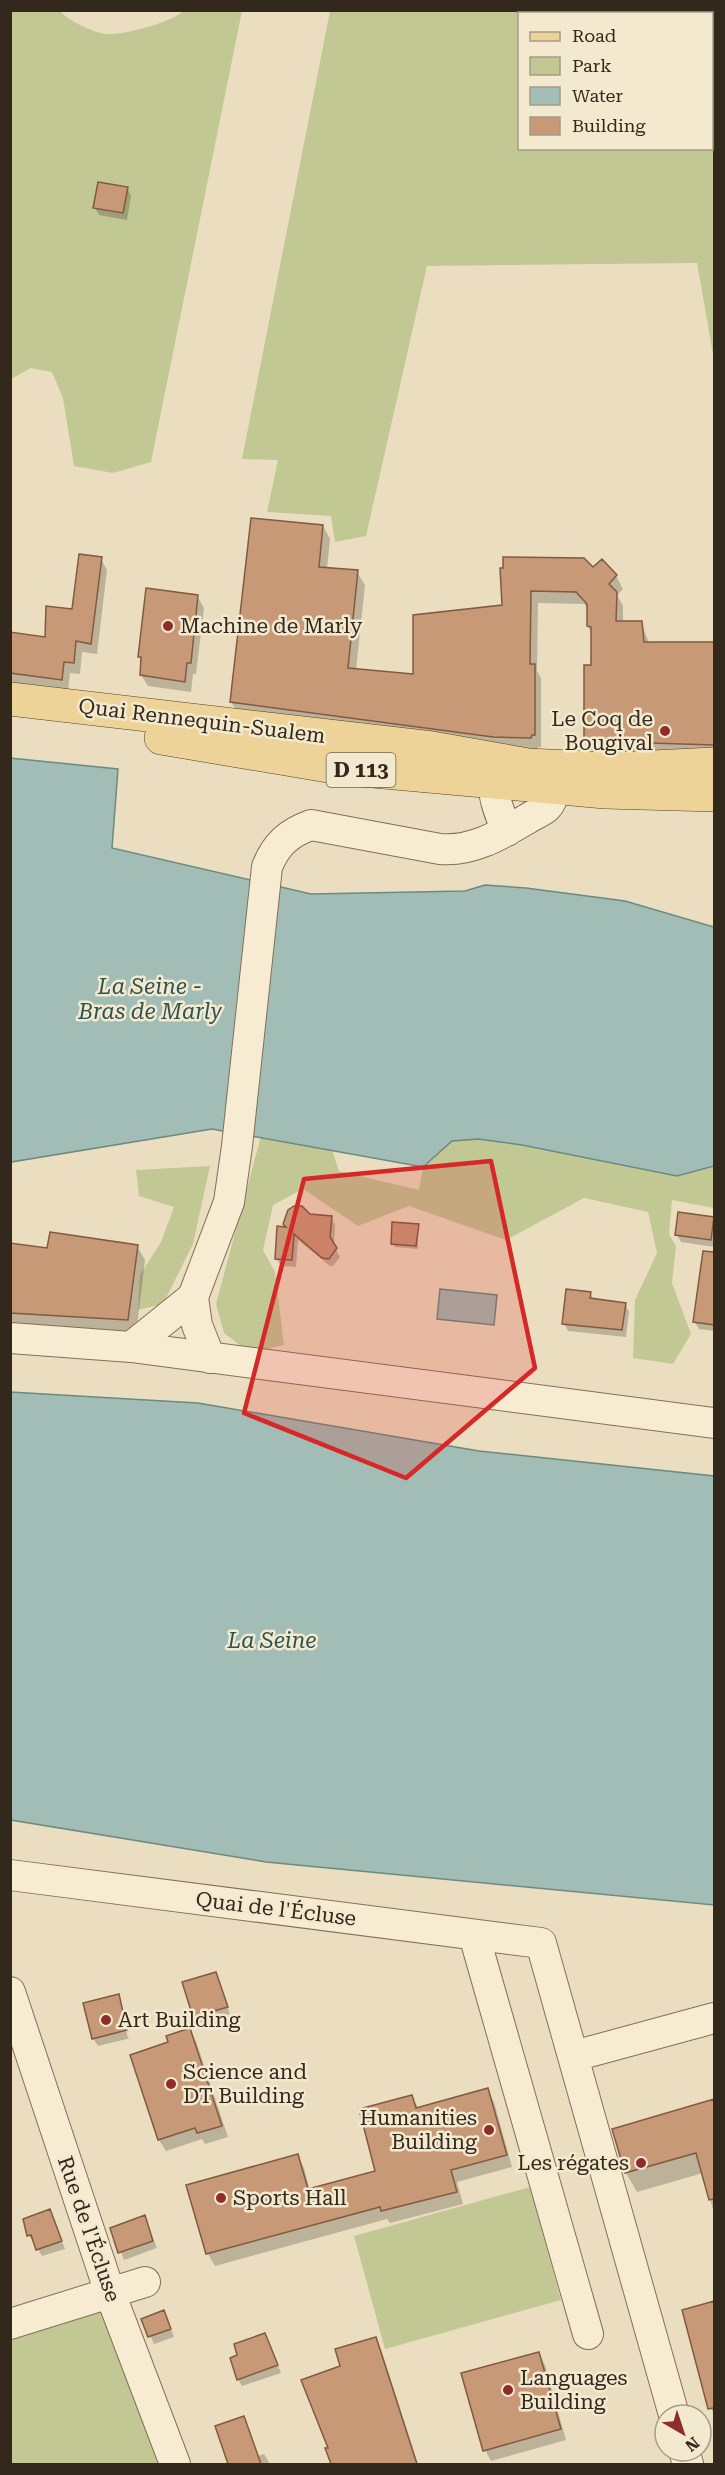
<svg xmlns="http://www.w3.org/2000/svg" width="725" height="2475" font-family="'Roboto Serif',serif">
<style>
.green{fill:#c2c894;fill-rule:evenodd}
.water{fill:#a2bdb5;stroke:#6a8a82;stroke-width:1.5}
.shadow{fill:#0003}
.building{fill:#c89977;stroke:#815a40;stroke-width:1.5}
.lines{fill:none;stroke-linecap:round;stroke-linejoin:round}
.minor-casing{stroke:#836f59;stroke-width:32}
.major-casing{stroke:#513e2d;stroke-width:34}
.minor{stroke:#f7ecd2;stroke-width:30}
.major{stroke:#eed398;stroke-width:33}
.marked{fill:#d62828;fill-opacity:0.2;stroke:#d62828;stroke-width:4.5;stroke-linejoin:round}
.poi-dot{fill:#8f2c2c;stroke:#f3e9cf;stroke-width:2}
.labels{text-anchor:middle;stroke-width:5;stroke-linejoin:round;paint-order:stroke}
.shield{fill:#f3e9cf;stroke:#6d6252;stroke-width:1.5}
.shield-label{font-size:20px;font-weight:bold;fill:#33281c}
.poi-label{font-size:21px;fill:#33281c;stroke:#f3e9cf;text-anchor:start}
.street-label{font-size:21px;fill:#33281c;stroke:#f3e9cf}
.water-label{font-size:22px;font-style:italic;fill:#2c5350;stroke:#f3e9cf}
</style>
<rect width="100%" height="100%" fill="#ebdec0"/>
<path class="green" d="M 11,11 L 60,11 C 69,21 92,32 106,34 C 121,36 173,22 183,11 L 242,11 L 151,462 L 113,473 L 74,466 L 63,398 L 52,372 L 31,368 L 11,379 Z
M 330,11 L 714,11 L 714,360 L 697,263 L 427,266 L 366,536 L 335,542 L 331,516 L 267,512 L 278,460 L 242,459 ZM 520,14 L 712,14 L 712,148 L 520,148 Z
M 261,1136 L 332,1150 L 339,1171 L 419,1190 L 423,1167 L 452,1141 L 478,1139 L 522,1145 L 677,1176 L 714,1166 L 714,1208 L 672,1200 L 669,1234 L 676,1246 L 672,1283 L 691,1334 L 673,1364 L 633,1358 L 635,1300 L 657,1253 L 648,1212 L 584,1198 L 506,1240 L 409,1206 L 358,1226 L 303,1189 L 273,1205 L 263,1250 L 275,1272 L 284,1345 L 250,1353 L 224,1333 L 216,1304 Z
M 210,1166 L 193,1244 L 163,1304 L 138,1310 L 140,1275 L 161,1242 L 174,1207 L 139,1196 L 136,1170 Z
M 530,2187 L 561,2300 L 385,2349 L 354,2236 Z
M 110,2293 L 174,2464 L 11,2464 L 10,2324 Z"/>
<path class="water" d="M 10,758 L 118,769 L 112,848 L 311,894 L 465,891 L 485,885 L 526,888 L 625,901 L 714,927 L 714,1166 L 677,1176 L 522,1145 L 478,1139 L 452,1141 L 423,1167 L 212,1129 L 11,1162 Z
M 440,1289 L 497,1295 L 494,1325 L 437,1319 Z
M 10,1392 L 198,1403 L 479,1451 L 714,1476 L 714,1905 L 266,1862 L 11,1820 Z"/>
<path class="shadow" d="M 127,188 L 131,196 L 127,220 L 99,215 L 95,208 Z
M 323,526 L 330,539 L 327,569 L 357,572 L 365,585 L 356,670 L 415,676 L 503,606 L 502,570 L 593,569 L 602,561 L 616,576 L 623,589 L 617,595 L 623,606 L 623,623 L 641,622 L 649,643 L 714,644 L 714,756 L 593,753 L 586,740 L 592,634 L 588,626 L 588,609 L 584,604 L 538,603 L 537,671 L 541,678 L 541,747 L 538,747 L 538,751 L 239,714 L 231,702 Z
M 101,559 L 107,570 L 97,654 L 82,652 L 80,674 L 70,673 L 68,691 L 14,684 L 10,678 L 10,649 L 46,639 L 73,611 Z
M 197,596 L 204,608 L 196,674 L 193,674 L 191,692 L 148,686 L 141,675 L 140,657 Z
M 310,1215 L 331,1217 L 335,1225 L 334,1246 L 340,1257 L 333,1266 L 330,1266 L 298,1240 L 296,1267 L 281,1266 L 276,1259 L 287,1229 L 284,1224 Z
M 714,1218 L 714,1247 L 681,1242 L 677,1235 Z
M 418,1226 L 418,1249 L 395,1247 L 393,1244 Z
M 10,1244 L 49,1250 L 137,1246 L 145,1260 L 136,1334 L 10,1326 Z
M 700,1283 L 714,1285 L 714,1331 L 699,1329 L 694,1321 Z
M 590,1293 L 594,1300 L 625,1304 L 629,1312 L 626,1337 L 568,1331 L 564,1323 Z
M 215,1974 L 230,2014 L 199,2023 L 195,2016 Z
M 118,1996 L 128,2038 L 131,2038 L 98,2046 L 93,2038 Z
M 189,2030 L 196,2041 L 228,2137 L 205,2144 L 202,2139 L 166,2151 L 159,2140 L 132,2056 L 169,2043 Z
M 487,2090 L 494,2102 L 512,2167 L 457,2182 L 463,2204 L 390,2223 L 387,2219 L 215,2266 L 208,2254 L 297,2156 L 304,2168 L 310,2190 L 377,2172 L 412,2097 L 419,2109 Z
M 714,2101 L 714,2213 L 703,2173 L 637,2192 L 626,2173 L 613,2130 Z
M 50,2211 L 65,2249 L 42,2256 L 29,2235 Z
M 144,2216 L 157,2248 L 124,2260 L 112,2229 Z
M 714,2302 L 714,2417 L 684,2311 Z
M 167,2319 L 174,2337 L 154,2344 L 143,2320 Z
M 265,2335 L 281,2373 L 242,2386 L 238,2379 Z
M 375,2338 L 381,2349 L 418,2464 L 332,2464 L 327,2449 L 330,2448 L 342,2367 Z
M 539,2354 L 545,2365 L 566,2440 L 491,2461 L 485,2450 L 463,2374 Z
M 243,2417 L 258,2456 L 264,2454 L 270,2464 L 229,2464 L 217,2427 Z"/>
<path class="building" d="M 98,182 L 128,187 L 123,213 L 93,208 Z
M 251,518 L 323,525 L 319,567 L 358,570 L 348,668 L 413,674 L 413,615 L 502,605 L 500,568 L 503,568 L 503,557 L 584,558 L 593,567 L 602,559 L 617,575 L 609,584 L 617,592 L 616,621 L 642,621 L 644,642 L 714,642 L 714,745 L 584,741 L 584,665 L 591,665 L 591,627 L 587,626 L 587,604 L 576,592 L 531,591 L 530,664 L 535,664 L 535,735 L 532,735 L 531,738 L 493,737 L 230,702 Z
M 79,554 L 102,557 L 91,644 L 76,641 L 74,663 L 64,662 L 62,680 L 10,673 L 10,632 L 45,637 L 46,606 L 72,609 Z
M 146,588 L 198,595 L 191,663 L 187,663 L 185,682 L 140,675 L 141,657 L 138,657 Z
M 294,1206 L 302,1206 L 310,1214 L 332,1216 L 330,1237 L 337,1248 L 329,1259 L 322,1258 L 294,1234 L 292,1260 L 275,1259 L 277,1226 L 286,1227 L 283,1224 L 288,1210 Z
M 678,1212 L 714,1217 L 711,1240 L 675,1235 Z
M 392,1222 L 419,1224 L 416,1246 L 391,1244 Z
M 50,1232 L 138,1245 L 128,1320 L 10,1313 L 10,1243 L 47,1248 Z
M 703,1251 L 714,1252 L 714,1325 L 693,1322 Z
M 566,1289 L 591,1292 L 590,1298 L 626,1303 L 622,1330 L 562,1324 Z
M 216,1972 L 228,2007 L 193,2017 L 182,1982 Z
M 119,1994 L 127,2030 L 92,2039 L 83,2003 Z
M 190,2028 L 222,2126 L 197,2133 L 195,2128 L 158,2140 L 130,2055 L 168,2042 L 166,2036 Z
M 488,2088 L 507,2155 L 451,2170 L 457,2192 L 381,2211 L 380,2207 L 206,2254 L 186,2185 L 298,2154 L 308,2189 L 375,2171 L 359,2109 L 412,2095 L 416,2108 Z
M 714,2099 L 714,2199 L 709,2200 L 696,2153 L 625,2173 L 612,2129 Z
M 50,2209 L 62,2241 L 36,2250 L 31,2235 L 27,2236 L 23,2219 Z
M 145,2215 L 153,2241 L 118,2253 L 110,2228 Z
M 714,2301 L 714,2408 L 708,2409 L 682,2310 Z
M 164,2310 L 171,2329 L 148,2337 L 141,2319 Z
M 265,2333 L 278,2365 L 237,2380 L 230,2358 L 237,2355 L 234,2344 Z
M 376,2337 L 417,2464 L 331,2464 L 325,2448 L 328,2448 L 301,2380 L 340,2366 L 335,2349 Z
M 539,2352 L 561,2429 L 483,2451 L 461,2373 Z
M 244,2416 L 261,2464 L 228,2464 L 215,2426 Z"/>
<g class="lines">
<defs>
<path id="minor" d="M 498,760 C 491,793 494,800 507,831
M 10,1338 L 131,1347 L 714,1423
M 131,1347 L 193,1297
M 210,1358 L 197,1325 L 193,1297 L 229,1202 L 237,1146 L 267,867 C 276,844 289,833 311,825 L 440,849 C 472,852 500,835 527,819 C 533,815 542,812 547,807 C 556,798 555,778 555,766
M 10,1875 L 541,1943 L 674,2415
M 474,1935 L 588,2334
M 10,1992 L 110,2293 L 175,2464
M 574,2056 L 714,2018
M 10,2324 L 145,2282
M 684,2451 L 688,2464"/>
<path id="major" d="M 10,699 L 432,748 L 528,765 L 613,769 L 714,764
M 161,738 L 340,768 L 605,792 L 714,795"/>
</defs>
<use href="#minor" class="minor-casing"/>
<use href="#major" class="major-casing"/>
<use href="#minor" class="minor"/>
<use href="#major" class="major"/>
</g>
<path class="marked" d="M 491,1161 L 535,1368 L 406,1478 L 244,1413 L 304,1179 Z"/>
<g class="poi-dot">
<circle cx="168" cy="626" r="6"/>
<circle cx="665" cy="731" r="6"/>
<circle cx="106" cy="2020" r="6"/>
<circle cx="171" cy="2084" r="6"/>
<circle cx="489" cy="2130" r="6"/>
<circle cx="641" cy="2163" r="6"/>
<circle cx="221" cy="2198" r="6"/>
<circle cx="508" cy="2390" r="6"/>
</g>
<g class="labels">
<rect class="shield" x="326.5" y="753" width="69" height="34" rx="4.5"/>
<g class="shield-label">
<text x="361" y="777">D 113</text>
</g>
<g class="poi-label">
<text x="180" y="633">Machine de Marly</text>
<text x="653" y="726" text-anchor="end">Le Coq de<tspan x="653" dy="24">Bougival</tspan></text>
<text x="118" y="2027">Art Building</text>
<text x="183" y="2079">Science and<tspan x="183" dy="24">DT Building</tspan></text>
<text x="477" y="2125" text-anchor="end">Humanities<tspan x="477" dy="24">Building</tspan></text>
<text x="629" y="2170" text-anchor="end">Les régates</text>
<text x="233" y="2205">Sports Hall</text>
<text x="520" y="2385">Languages<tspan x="520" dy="24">Building</tspan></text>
</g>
<g class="street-label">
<text transform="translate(202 721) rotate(7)" y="7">Quai Rennequin-Sualem</text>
<text transform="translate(276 1909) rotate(7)" y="7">Quai de l'Écluse</text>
<text transform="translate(89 2229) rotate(71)" y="7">Rue de l'Écluse</text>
</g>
<g class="water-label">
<text x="150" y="994">La Seine -<tspan x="150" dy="25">Bras de Marly</tspan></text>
<text x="272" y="1648">La Seine</text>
</g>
</g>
<rect width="725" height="2475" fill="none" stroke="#33281c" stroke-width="24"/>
<rect x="518" y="12" width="195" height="138" fill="#f3e9cf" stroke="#a69c87" stroke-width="1.5"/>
<rect x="530" y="32" width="30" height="9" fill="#eed398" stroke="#a69c87" stroke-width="1.5"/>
<text x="572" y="42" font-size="18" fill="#33281c">Road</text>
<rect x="530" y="57" width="30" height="18" fill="#c2c894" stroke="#a69c87" stroke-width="1.5"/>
<text x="572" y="72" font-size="18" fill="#33281c">Park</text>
<rect x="530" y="87" width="30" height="18" fill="#a2bdb5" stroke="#a69c87" stroke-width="1.5"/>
<text x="572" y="102" font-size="18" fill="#33281c">Water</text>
<rect x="530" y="117" width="30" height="18" fill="#c89977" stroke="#a69c87" stroke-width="1.5"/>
<text x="572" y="132" font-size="18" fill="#33281c">Building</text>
<g transform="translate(683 2433) rotate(141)"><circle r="28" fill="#f3e9cf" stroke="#a69c87" stroke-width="1.5"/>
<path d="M0-4.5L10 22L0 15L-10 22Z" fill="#8f2c2c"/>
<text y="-9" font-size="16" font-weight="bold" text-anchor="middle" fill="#33281c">N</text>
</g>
</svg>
